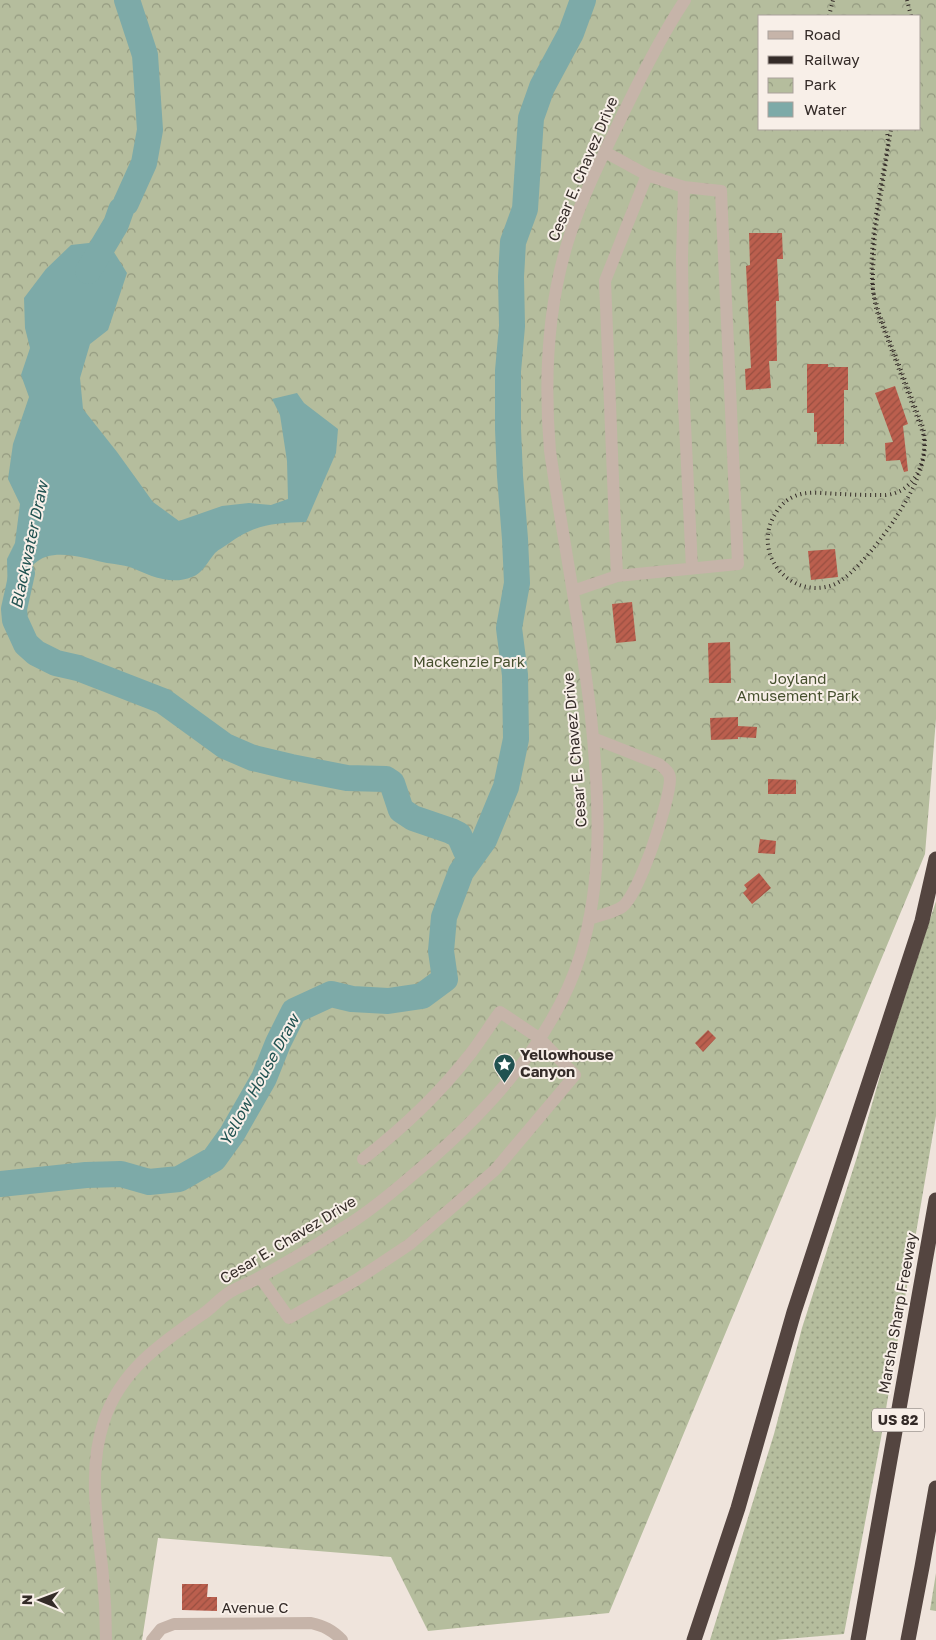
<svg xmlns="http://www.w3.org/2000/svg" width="936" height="1640" font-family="'Golos Text',sans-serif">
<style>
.grass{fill:url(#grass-dots)}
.park{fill:url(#park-crowns);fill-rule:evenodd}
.water{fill:#7daaa8}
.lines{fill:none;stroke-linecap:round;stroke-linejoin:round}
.river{stroke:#7daaa8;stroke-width:26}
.building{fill:url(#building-hatch)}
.minor{stroke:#c6b4a9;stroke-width:12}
.highway{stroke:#544540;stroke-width:15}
.rail{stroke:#342b28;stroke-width:4;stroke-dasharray:1 4;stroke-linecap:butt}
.labels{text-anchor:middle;stroke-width:4;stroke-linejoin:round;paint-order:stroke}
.shield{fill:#f8efe8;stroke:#6f6662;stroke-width:1}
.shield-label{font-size:14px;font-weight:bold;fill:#342b28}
.street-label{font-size:15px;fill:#342b28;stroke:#f8efe8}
.park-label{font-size:15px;fill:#46502e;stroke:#f8efe8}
.poi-label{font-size:15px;font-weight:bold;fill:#342b28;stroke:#f8efe8;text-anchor:start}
.water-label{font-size:16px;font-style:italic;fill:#215251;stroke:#f8efe8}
</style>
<defs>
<pattern id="grass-dots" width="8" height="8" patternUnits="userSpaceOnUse" patternTransform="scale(1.25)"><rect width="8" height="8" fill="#b5bd9d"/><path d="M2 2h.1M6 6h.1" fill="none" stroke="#949a80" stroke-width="1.8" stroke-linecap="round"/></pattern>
<pattern id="park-crowns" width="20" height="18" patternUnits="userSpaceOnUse" patternTransform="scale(1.25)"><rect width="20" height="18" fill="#b5bd9d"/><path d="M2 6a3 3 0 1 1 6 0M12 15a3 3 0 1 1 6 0" fill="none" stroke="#949a80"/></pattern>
<pattern id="building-hatch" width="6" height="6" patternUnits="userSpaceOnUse" patternTransform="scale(1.25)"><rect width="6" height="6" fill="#bb5f4e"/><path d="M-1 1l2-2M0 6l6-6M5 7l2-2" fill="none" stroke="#994f41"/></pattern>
</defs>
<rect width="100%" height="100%" fill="#efe4dc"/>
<path class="grass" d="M 936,901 L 936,1116 L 881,1438 L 844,1634 L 775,1640 L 710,1640 L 774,1434 L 802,1328 L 857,1157 L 887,1051 Z
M 936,1573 L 936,1611 L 930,1610 Z"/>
<path class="park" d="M 0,0 L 936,0 L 936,719 L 925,854 L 609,1613 L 428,1631 L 391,1557 L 158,1538 L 142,1640 L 0,1640 ZM 760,16 L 920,16 L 920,129 L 760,129 Z"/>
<path class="water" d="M 107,241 L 127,273 L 108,330 L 90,344 L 80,378 L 83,409 L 117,452 L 153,502 L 179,521 L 222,506 L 249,503 L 271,505 L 288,499 L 287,461 L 280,415 L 272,399 L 297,393 L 304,403 L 338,429 L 336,453 L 306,522 C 273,523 256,524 228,544 C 224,547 219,549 215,553 C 208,561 203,573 192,577 C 170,586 149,575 130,567 C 123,565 115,564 107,563 C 87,559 52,546 34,564 C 23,576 21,595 14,609 L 8,604 L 7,559 L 15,543 L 20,504 L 8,479 L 13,444 L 29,397 L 21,375 L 30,348 L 25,328 L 24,298 L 46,269 L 71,245 Z"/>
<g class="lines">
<path class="river" d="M 126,203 L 144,163 L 150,130 L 145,55 L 127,0
M 88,271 L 116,224 L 121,210
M 22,573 L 14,609 L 15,620 L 26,644 L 36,653 L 56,663 L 78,668 L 163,701 L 225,746 L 253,758 L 291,767 L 347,778 L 386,779 L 392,783 L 401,810 L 413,818 L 451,831 L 459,835 L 466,851 L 476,851
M 0,1184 L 86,1175 L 121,1174 L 149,1182 L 179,1179 L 214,1159 L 232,1134 L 264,1078 L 278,1043 L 294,1011 L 331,994 L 352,999 L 388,1001 L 422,996 L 445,979 L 441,951 L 444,917 L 461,872 L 484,840 L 506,787 L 516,739 L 515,675 L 509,628 L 517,583 L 515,539 L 510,476 L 508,429 L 508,371 L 512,326 L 511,277 L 513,242 L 525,209 L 531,118 L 542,87 L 571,33 L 583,0"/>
</g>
<path class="building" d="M 749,233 L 782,233 L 783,259 L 777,259 L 779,301 L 776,301 L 777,361 L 769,361 L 771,388 L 746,390 L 745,369 L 751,368 L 746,266 L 750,265 Z
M 807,364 L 828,364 L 828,367 L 848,367 L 848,390 L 844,390 L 844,444 L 817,444 L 817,432 L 814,432 L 814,413 L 807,413 Z
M 895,386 L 908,424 L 903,426 L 908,471 L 904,472 L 900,460 L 886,461 L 885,443 L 893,442 L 875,393 Z
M 835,549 L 838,577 L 811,580 L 808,551 Z
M 632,602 L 636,641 L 616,643 L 612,604 Z
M 730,642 L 731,683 L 709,683 L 708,643 Z
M 738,717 L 738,726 L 757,727 L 756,738 L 738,737 L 738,739 L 711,740 L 710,718 Z
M 768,779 L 796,780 L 796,794 L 768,794 Z
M 760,839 L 776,841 L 775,854 L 758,853 Z
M 759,873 L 771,888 L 752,904 L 743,893 L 747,889 L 744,885 Z
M 708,1030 L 716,1038 L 703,1052 L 695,1043 Z
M 182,1584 L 208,1584 L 207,1597 L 217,1597 L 217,1611 L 182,1610 Z"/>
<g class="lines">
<path class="minor" d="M 684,187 L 682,258 L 684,404 L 692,568
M 617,576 L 738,564 L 721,191 L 684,187 L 647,175
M 573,591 L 617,576 L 605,281 L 647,175 L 605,152
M 589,919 C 598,916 615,912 622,907 C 639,895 670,801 670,779 C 670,772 664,768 659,764 L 593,738
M 260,1277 L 289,1318 L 356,1280 L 410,1244 L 495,1170 L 575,1075 L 539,1038 L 500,1012 C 490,1025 481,1040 471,1053 C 440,1093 403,1128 363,1159
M 106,1640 C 106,1619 105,1597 103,1576 C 98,1526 87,1471 104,1421 C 120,1371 161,1343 203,1314 C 212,1308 220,1298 230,1292 C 240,1286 252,1282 262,1276 C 289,1261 315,1246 341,1229 C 365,1215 388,1196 409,1178 C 478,1121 553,1043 580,956 C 604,879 599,796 591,717 C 581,628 563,540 550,451 C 544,380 547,309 568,241 C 581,199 601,159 620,120 C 640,79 660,38 685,0
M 152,1640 L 161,1629 L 174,1624 L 311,1623 C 324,1626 332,1630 342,1640"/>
<path class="highway" d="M 694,1640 L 738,1508 L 794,1312 L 922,921 L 936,859
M 858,1640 L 936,1200
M 908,1640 L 922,1567 L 936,1488"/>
<path class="rail" d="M 907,0 L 911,16
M 829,16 L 833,0
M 887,129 L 888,143 C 880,196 863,259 877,312 L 923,433 C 928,459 916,492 886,495 C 871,495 856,495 841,494 C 826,494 809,490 795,496 C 785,500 779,507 774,516 C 752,555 791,600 833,585 C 853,577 883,537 895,519 C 912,492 931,461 923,427 L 879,313 L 873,291 L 873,270 L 875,233 L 891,129"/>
</g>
<defs>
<symbol id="sight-pin" viewBox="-11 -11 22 30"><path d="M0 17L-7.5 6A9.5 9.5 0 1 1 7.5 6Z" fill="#215251" stroke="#f8efe8"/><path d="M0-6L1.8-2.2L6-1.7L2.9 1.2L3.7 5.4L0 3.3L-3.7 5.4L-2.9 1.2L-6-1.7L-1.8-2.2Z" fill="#fff"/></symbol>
</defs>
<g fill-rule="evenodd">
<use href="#sight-pin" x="492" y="1052" width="25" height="34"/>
</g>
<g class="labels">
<rect class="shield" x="872" y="1408.5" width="52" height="23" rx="4"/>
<g class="shield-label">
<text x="898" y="1425">US 82</text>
</g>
<g class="street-label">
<text transform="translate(583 169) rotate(-67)" y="5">Cesar E. Chavez Drive</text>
<text transform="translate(575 750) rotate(-95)" y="5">Cesar E. Chavez Drive</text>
<text transform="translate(288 1240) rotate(-31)" y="5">Cesar E. Chavez Drive</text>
<text transform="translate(898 1313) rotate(-80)" y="5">Marsha Sharp Freeway</text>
<text x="255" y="1613">Avenue C</text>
</g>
<g class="park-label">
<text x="469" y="667">Mackenzie Park</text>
<text x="798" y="684">Joyland<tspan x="798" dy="17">Amusement Park</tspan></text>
</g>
<g class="poi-label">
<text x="520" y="1060">Yellowhouse<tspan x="520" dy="17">Canyon</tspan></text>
</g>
<g class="water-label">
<text transform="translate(29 545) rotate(-78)" y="6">Blackwater Draw</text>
<text transform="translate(259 1080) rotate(-61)" y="6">Yellow House Draw</text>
</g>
</g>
<rect x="758" y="15" width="162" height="115" fill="#f8efe8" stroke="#aaa19b"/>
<rect x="768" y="31" width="25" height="8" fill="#c6b4a9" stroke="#aaa19b"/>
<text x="804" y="40" font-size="15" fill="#342b28">Road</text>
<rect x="768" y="56" width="25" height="8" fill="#342b28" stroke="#aaa19b"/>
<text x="804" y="65" font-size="15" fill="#342b28">Railway</text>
<rect x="768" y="78" width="25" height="15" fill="url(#park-crowns)" stroke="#aaa19b"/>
<text x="804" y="90" font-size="15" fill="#342b28">Park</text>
<rect x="768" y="102" width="25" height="15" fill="#7daaa8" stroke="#aaa19b"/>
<text x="804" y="115" font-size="15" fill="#342b28">Water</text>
<g transform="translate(40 1600) rotate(271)" stroke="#f8efe8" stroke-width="4" paint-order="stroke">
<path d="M0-4L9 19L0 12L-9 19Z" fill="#342b28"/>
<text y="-8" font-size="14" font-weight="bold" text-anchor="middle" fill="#342b28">N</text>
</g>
</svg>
